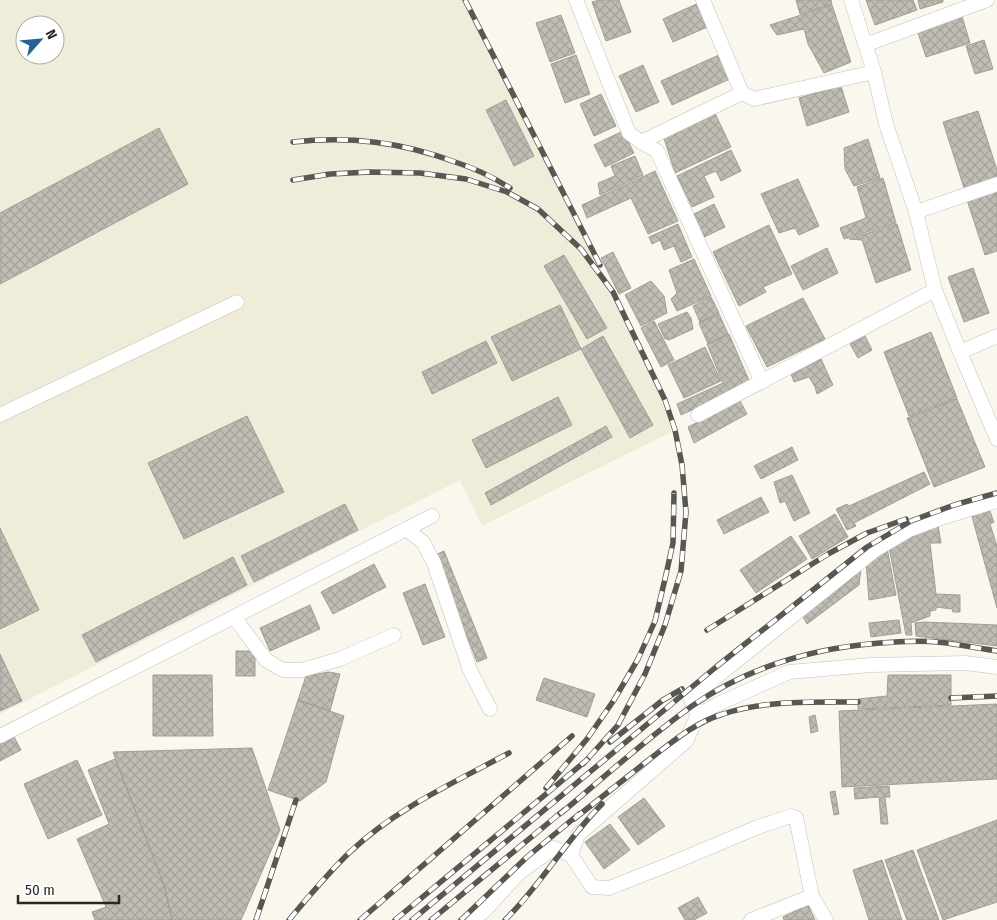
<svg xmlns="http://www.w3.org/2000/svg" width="997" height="920" font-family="'Fira Sans Condensed',sans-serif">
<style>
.built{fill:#efecda;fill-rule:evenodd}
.building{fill:url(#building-cross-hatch);stroke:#a19f95}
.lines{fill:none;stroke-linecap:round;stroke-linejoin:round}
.minor-casing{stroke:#c3c1b7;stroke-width:15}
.minor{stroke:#fff;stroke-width:14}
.rail-casing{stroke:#585752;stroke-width:5.5}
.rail{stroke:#fff;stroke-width:4;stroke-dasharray:11;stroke-linecap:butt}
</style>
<defs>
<pattern id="building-cross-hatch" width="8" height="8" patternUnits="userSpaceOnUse" patternTransform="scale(1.25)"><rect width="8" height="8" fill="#bfbdb3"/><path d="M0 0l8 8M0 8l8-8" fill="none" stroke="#a4a29a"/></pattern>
</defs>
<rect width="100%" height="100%" fill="#faf8ee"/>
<path class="built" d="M 0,0 L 469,0 L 665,400 L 675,430 L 482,526 L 460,480 L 0,714 ZM 25,25 L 55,25 L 55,55 L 25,55 Z"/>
<path class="building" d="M 599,0 L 619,0 L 631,32 L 606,41 L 592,2 Z
M 796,0 L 831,0 L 832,4 L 800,14 Z
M 866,0 L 913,0 L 917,10 L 875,25 Z
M 918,0 L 943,0 L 943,2 L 920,9 Z
M 701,2 L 712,25 L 673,42 L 663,19 Z
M 832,5 L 851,62 L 824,73 L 808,44 L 804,29 L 777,35 L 770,25 Z
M 961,13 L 970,43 L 926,57 L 916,27 Z
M 561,15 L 575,53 L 550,62 L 536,23 Z
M 984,40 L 993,69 L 975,74 L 966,46 Z
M 721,54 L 732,78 L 672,105 L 661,81 Z
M 576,55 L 590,94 L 565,103 L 551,64 Z
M 643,65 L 659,102 L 636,112 L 619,76 Z
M 841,86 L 849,112 L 807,126 L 799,98 Z
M 601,94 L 616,126 L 594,136 L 580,104 Z
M 506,100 L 534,156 L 514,166 L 486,110 Z
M 713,109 L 731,147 L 675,173 L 662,132 Z
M 978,111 L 997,170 L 997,178 L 964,188 L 943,122 Z
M 159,128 L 188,184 L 0,284 L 0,213 Z
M 623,131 L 634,153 L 605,167 L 594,145 Z
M 868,139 L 880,178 L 854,186 L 845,169 L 844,148 Z
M 731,150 L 741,171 L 721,181 L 716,171 L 704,176 L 714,197 L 692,207 L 677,176 Z
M 635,156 L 643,175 L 600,195 L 598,183 L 615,176 L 611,166 Z
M 655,171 L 678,221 L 648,234 L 631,198 L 587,218 L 582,205 Z
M 883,178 L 896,223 L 844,239 L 840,228 L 866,218 L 857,187 Z
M 798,179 L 819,226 L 799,235 L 795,228 L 779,233 L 761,194 Z
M 997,187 L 997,251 L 985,255 L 966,197 Z
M 714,204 L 725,227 L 702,238 L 692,215 Z
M 678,224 L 692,257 L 681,262 L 674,246 L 664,250 L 660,240 L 652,244 L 649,237 Z
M 897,224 L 911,270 L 876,283 L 862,240 L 849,239 Z
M 769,225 L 792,274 L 763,287 L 766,292 L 739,306 L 713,252 Z
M 827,248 L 838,273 L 803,290 L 791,266 Z
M 613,252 L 631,288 L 619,294 L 601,258 Z
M 564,255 L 607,328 L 587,339 L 544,266 Z
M 694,259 L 711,296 L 677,311 L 671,299 L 677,293 L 669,270 Z
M 973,268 L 989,313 L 964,322 L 948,277 Z
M 651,281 L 664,296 L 667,313 L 641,326 L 625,295 Z
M 711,297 L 719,313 L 700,322 L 693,306 Z
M 803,298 L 825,339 L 767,367 L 746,326 Z
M 560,305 L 581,349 L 512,381 L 491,337 Z
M 687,312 L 691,318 L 693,329 L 669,340 L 667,339 L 665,339 L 658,324 Z
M 719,314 L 728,334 L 708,344 L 699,323 Z
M 654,321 L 674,360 L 661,367 L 641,328 Z
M 931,332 L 957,398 L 909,416 L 884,352 Z
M 729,334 L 750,383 L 681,415 L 677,404 L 723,383 L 707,344 Z
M 603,336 L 653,425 L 630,438 L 581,349 Z
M 865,336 L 872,350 L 858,358 L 850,344 Z
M 486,341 L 497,363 L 432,394 L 422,372 Z
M 705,347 L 721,381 L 684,398 L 668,365 Z
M 821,359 L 833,385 L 817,394 L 815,387 L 809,377 L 794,382 L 791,374 Z
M 558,397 L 572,425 L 486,468 L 472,440 Z
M 957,399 L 985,467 L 934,487 L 907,418 Z
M 740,401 L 747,414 L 694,443 L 688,427 Z
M 247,416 L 284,492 L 184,539 L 148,463 Z
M 606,426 L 612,437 L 491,505 L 485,493 Z
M 792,447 L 798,460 L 761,479 L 754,466 Z
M 924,472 L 930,484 L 854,523 L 856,526 L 847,530 L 836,509 L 847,504 L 849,506 Z
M 792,475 L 810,513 L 794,521 L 785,501 L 780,503 L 774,482 Z
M 761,497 L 769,512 L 724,534 L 717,520 Z
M 345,504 L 358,530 L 254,582 L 241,556 Z
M 989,509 L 994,522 L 990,524 L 997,546 L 997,608 L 971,513 Z
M 835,514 L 848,537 L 812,559 L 799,536 Z
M 938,525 L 941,543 L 930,543 L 936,594 L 960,595 L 960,612 L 953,612 L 952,609 L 936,607 L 936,610 L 930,611 L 930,616 L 911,623 L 912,635 L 906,635 L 889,547 L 921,531 Z
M 0,528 L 39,610 L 0,629 Z
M 791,536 L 807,559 L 756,593 L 740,570 Z
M 887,548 L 896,595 L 869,600 L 866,562 Z
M 444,551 L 487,658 L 477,662 L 435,555 Z
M 233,557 L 247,585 L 96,662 L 82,635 Z
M 374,564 L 386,587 L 333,614 L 321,592 Z
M 861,569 L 859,585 L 807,624 L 800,612 Z
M 425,584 L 445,637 L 423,645 L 403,593 Z
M 310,605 L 320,629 L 270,651 L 260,628 Z
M 899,620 L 901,633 L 871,637 L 869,623 Z
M 925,622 L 997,625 L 997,646 L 916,636 L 915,623 Z
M 236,651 L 255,651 L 255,676 L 236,676 Z
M 0,654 L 22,701 L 0,711 Z
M 329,672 L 340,674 L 330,711 L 298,700 L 306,676 Z
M 153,675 L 212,675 L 213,736 L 153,736 Z
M 888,675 L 951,675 L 951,705 L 858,709 L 858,699 L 887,696 Z
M 544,678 L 595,694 L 587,717 L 536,700 Z
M 298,700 L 344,716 L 326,782 L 300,801 L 268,790 Z
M 997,704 L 997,779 L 842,787 L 839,711 Z
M 815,715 L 818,731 L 811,733 L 809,717 Z
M 13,735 L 21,750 L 0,761 L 0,743 Z
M 252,748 L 280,830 L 241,920 L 172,920 L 164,885 L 113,752 Z
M 115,759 L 164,885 L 172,920 L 95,920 L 92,912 L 106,907 L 77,839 L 109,824 L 88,770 Z
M 77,760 L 102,815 L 48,839 L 24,784 Z
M 889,786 L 890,797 L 885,797 L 888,824 L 881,824 L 879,797 L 855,799 L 854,788 Z
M 835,791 L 839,814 L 834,815 L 830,792 Z
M 644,798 L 665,826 L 638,845 L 618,817 Z
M 997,820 L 997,902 L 943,920 L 917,850 Z
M 610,824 L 630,850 L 604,869 L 585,842 Z
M 913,850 L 939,920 L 907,920 L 885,860 Z
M 882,860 L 902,920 L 869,920 L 853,870 Z
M 698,897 L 707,913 L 694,920 L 685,920 L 678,908 Z
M 808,905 L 815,920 L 784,920 L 783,917 Z"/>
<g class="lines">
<defs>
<path id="minor" d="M 576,0 L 629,133 L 641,142 L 657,151 L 762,382
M 703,0 L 742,93 L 754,99 L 874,72
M 851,0 L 874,72 L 886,124 L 916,212 L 935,290 L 960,352 L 997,439
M 865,45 L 987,0
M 641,142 L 742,93
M 916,212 L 997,184
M 960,352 L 997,336
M 0,415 L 237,302
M 698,415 L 935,290
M 406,529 L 423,542 L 434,563 L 470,670 L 490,709
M 234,617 L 266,660 L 283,670 L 302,670 L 340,659 L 394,635
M 698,715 L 690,698 L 875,550 L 909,530 L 944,517 L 997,501
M 0,736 L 432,516
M 473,920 L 485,910 L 520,872 L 554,848 L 571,855
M 751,920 L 812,896
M 826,920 L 812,896 L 796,818 L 791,816 L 758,827 L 670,864 L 609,888 L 592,887 L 571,855 L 578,835 L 686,741 L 698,715 L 716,705 L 789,672 L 871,665 L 965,663 L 997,667"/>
</defs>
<use href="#minor" class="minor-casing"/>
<use href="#minor" class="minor"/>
<defs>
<path id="rail" d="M 465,0 L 600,265
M 293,142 C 350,136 401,142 455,162 C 474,168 493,177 510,188
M 293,180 L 330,174 L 370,172 L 420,173 L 466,179 L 507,192 L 538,209 L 581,249 L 613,292 L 665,400 L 675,430 L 682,465 L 686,512 L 681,571 L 665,625 L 645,674 L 618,725 L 583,764
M 707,630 L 828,554 L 867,533 L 906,519
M 951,698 L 997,696
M 610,742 L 663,700 L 682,689
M 546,788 L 587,739 L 614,700 L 638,659 L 655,621 L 665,579 L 673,543 L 674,493
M 560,814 C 603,778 646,739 692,706 C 748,667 813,648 880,643 C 899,642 919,640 937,642 C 957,644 977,648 997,651
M 574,819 C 598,800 622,781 646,762 C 670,744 693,723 723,714 C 766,700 813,702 858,702
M 256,920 L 296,800
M 289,920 C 309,896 328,873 350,852 C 395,809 455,782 509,753
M 360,920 L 572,736
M 395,920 L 588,759
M 412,920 L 716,667 L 867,547 L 911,521 L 954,505 L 997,493
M 431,920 L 564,810
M 461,920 L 527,857 L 579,814
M 505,920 C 541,885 566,840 602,804"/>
</defs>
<use href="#rail" class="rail-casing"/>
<use href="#rail" class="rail"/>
</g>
<g transform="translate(40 40) rotate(63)"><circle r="24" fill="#ffffff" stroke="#a9a9a7"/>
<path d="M0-4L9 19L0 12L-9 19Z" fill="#236399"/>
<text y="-8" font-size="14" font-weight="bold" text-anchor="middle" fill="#292824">N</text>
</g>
<path d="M18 895v8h101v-8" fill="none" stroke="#292824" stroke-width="2.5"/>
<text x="25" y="895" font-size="15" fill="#292824" stroke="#ffffff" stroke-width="4" paint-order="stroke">50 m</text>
</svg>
